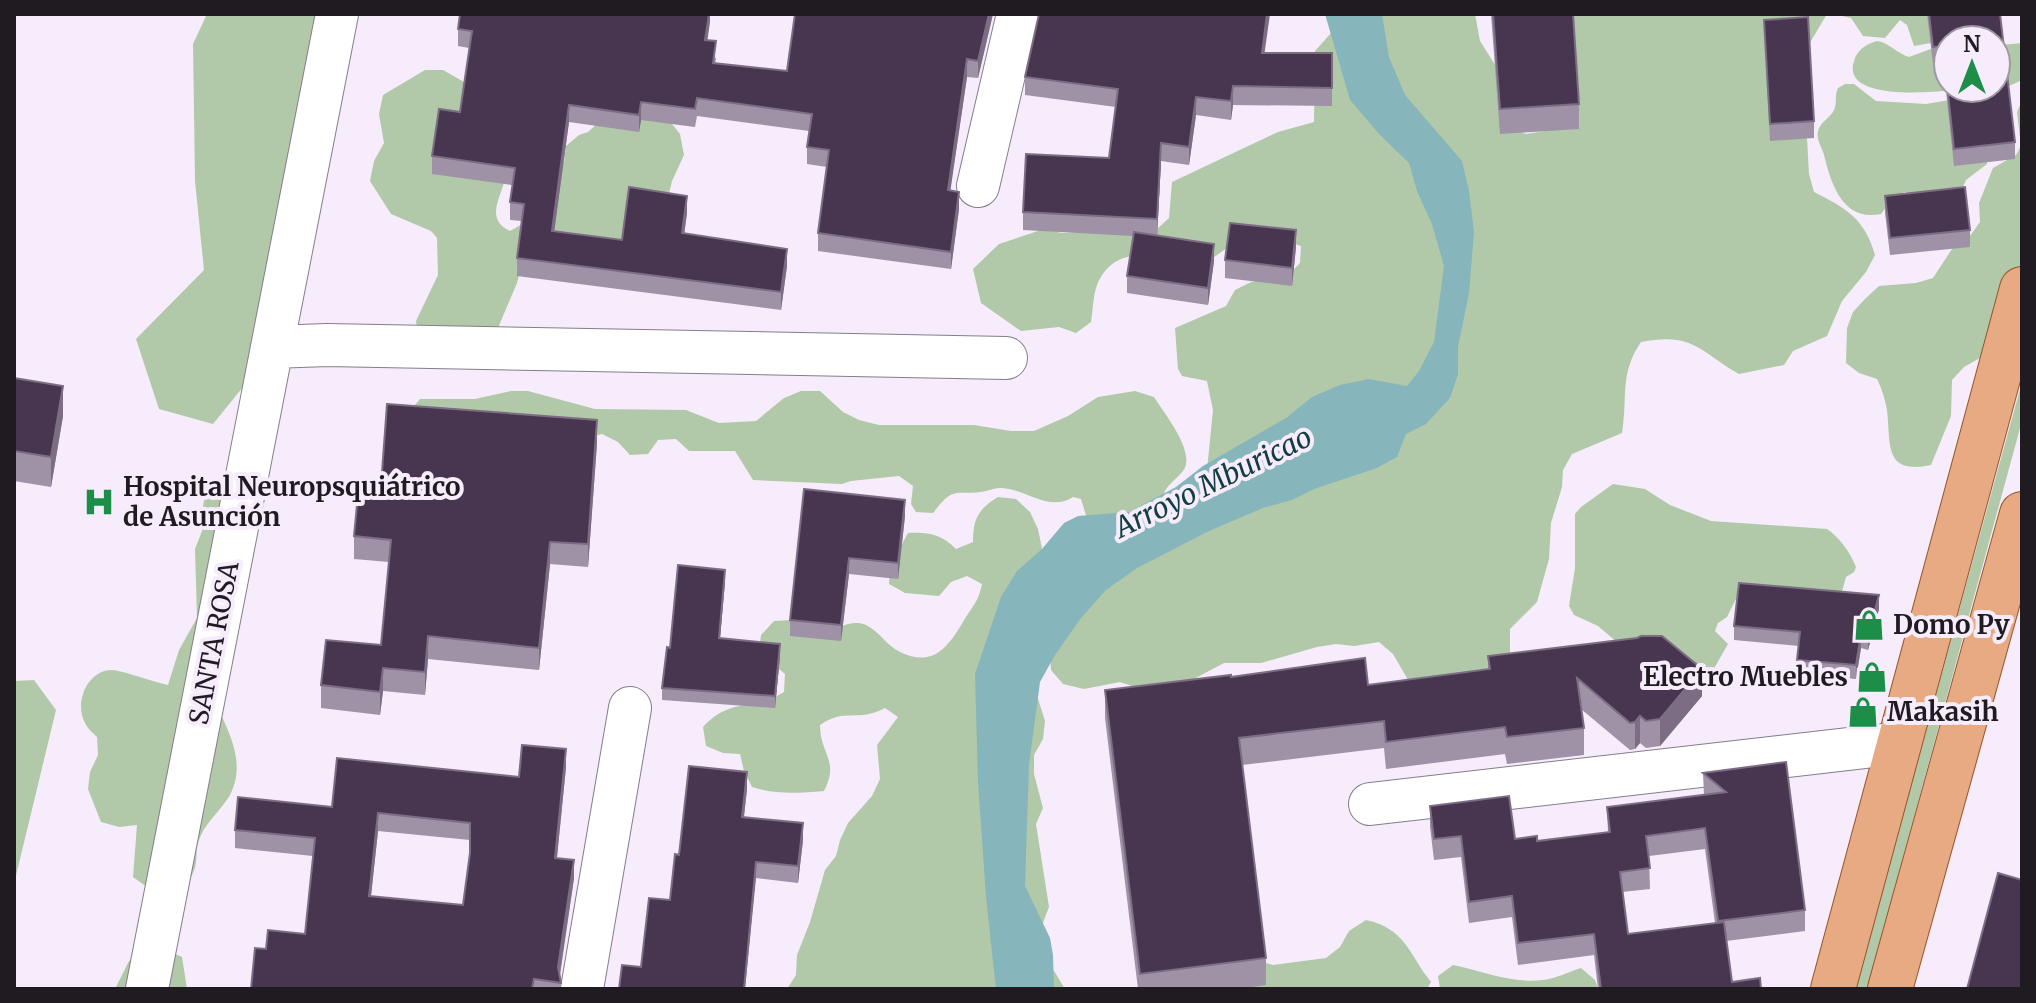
<svg xmlns="http://www.w3.org/2000/svg" width="2036" height="1003" font-family="Merriweather,serif">
<style>
.green{fill:#b1c9a9}
.water{fill:#86b5bb}
.lines{fill:none;stroke-linecap:round;stroke-linejoin:round}
.minor-casing{stroke:#857d8a;stroke-width:44}
.major-casing{stroke:#97532a;stroke-width:46}
.minor{stroke:#fff;stroke-width:42}
.major{stroke:#e7aa82;stroke-width:44}
.wall{fill:#9f91a6;fill-rule:evenodd}
.shaded-wall{fill:#7c6d84}
.building{fill:#483651;stroke:#7c6d84;stroke-width:2;fill-rule:evenodd}
.labels{text-anchor:middle;stroke-width:8;stroke-linejoin:round;paint-order:stroke}
.poi-label{font-size:26px;font-weight:bold;fill:#1f1b21;stroke:#f6ecfb;text-anchor:start}
.street-label{font-size:26px;fill:#1f1b21;stroke:#f6ecfb}
.water-label{font-size:28px;font-style:italic;fill:#113e43;stroke:#f6ecfb}
</style>
<rect width="100%" height="100%" fill="#f6ecfb"/>
<path class="green" d="M 207,14 L 342,14 L 286,334 L 213,424 L 159,409 L 136,339 L 204,270 L 195,181 L 193,44 Z
M 1348,14 L 1475,14 L 1480,41 L 1499,71 L 1509,126 L 1526,134 L 1545,131 L 1569,14 L 1827,14 L 1808,46 L 1807,138 L 1809,174 L 1814,192 C 1846,208 1865,219 1875,255 L 1866,272 L 1842,301 L 1827,336 L 1793,351 L 1784,365 L 1739,374 C 1699,351 1693,332 1641,342 C 1619,374 1628,397 1622,433 L 1572,454 L 1563,470 L 1562,487 L 1551,523 L 1549,559 L 1537,602 L 1510,629 L 1510,665 L 1497,677 L 1411,685 L 1393,654 L 1379,642 L 1354,646 L 1336,644 L 1317,647 L 1261,663 L 1224,663 L 1190,681 L 1138,688 L 1120,682 L 1084,689 L 1063,684 L 1051,670 L 1050,653 L 1207,470 L 1213,410 L 1207,381 L 1182,376 L 1178,369 L 1175,328 L 1226,306 L 1235,290 L 1251,282 L 1288,275 L 1300,263 L 1301,246 L 1284,240 L 1231,245 L 1203,265 C 1166,258 1116,239 1097,285 C 1093,296 1093,310 1091,322 L 1076,333 L 1059,327 L 1021,331 L 981,303 L 973,269 L 999,244 L 1044,229 L 1062,233 L 1156,230 L 1169,218 L 1172,182 L 1278,132 L 1314,122 L 1315,51 Z
M 1833,14 L 1933,14 L 1948,40 L 1914,46 L 1907,25 L 1900,20 L 1885,38 L 1863,36 L 1851,18 Z
M 1877,41 C 1890,43 1896,53 1909,57 L 1936,47 L 1948,50 L 1948,88 L 1964,89 C 1944,91 1840,104 1854,61 C 1857,50 1866,44 1877,41 Z
M 2022,43 L 2022,80 L 2007,87 L 2001,45 Z
M 425,70 L 443,70 L 464,82 L 504,183 C 498,202 487,220 510,231 L 526,222 L 550,178 L 564,163 L 566,146 L 579,135 L 588,132 L 608,114 L 668,119 L 680,134 L 684,155 L 672,181 L 663,218 L 649,240 L 522,265 L 517,283 L 492,342 L 419,342 L 416,321 L 438,275 L 437,238 L 431,231 L 391,214 L 370,181 L 374,161 L 384,143 L 379,114 L 383,95 Z
M 1845,84 L 1854,84 L 1876,101 L 1926,104 L 1955,99 L 1987,159 L 1987,164 L 1966,180 L 1962,189 L 1914,194 L 1904,192 L 1890,202 L 1881,214 C 1843,222 1831,184 1824,155 C 1822,147 1816,140 1818,131 C 1820,123 1828,119 1833,112 C 1838,104 1834,96 1838,88 Z
M 2022,101 L 2022,278 L 1993,345 L 1980,358 L 1964,367 L 1952,380 L 1951,416 L 1931,465 C 1883,475 1891,444 1887,410 C 1885,399 1882,389 1877,379 L 1859,373 L 1846,363 L 1847,328 L 1853,312 L 1865,299 L 1879,286 L 1916,283 L 1933,278 L 1954,246 L 1970,236 L 1980,222 L 1979,203 L 1993,168 L 2016,155 L 2021,146 L 2017,112 Z
M 2022,382 L 2022,421 L 1867,989 L 1855,989 Z
M 511,391 L 528,391 L 595,409 L 686,410 L 719,423 L 756,421 L 784,398 L 801,391 L 820,391 L 843,412 L 859,420 L 879,425 L 974,425 L 1011,431 L 1034,431 L 1068,416 L 1098,397 L 1135,391 L 1154,397 C 1164,413 1197,453 1183,471 C 1174,482 1164,486 1162,501 L 1089,525 L 1081,499 L 1073,497 C 1048,513 1025,488 1000,488 C 994,488 988,491 981,492 C 953,495 954,486 933,513 L 916,512 L 911,504 L 913,486 L 899,476 L 851,481 L 842,484 L 753,480 L 735,451 L 689,451 L 676,439 L 658,440 L 648,454 L 630,455 L 618,442 L 602,434 L 586,438 L 408,413 L 420,399 L 475,399 Z
M 233,474 L 217,706 C 230,734 246,764 230,795 C 222,809 208,820 201,835 C 191,857 204,863 184,886 L 147,887 L 133,877 L 137,825 L 119,827 L 101,822 L 88,789 L 90,772 L 98,755 L 97,737 C 93,733 87,728 85,723 C 74,703 87,670 112,670 C 121,670 154,682 168,685 L 179,650 L 197,618 L 195,549 L 202,531 L 202,512 L 205,495 L 217,480 Z
M 1613,484 L 1645,489 L 1670,505 L 1711,521 L 1827,529 C 1840,538 1850,552 1856,567 L 1854,572 L 1846,577 L 1841,595 L 1739,593 L 1727,617 L 1718,623 L 1715,631 L 1728,644 L 1708,679 L 1618,643 L 1598,626 L 1574,615 L 1569,606 L 1575,568 L 1575,514 L 1581,507 Z
M 998,497 L 1016,499 L 1030,512 L 1038,529 L 1046,568 L 1029,670 L 1045,721 L 1043,739 L 1034,755 L 1034,774 L 1043,808 L 1036,824 L 1049,907 L 1036,941 L 1065,989 L 787,989 L 796,975 L 797,955 L 810,922 L 825,870 L 836,856 L 840,840 L 848,823 L 872,796 L 880,779 L 877,745 L 898,717 L 885,708 C 857,723 846,707 820,725 C 820,755 840,760 824,791 C 799,793 776,795 752,787 L 744,771 L 740,754 L 723,753 L 706,746 L 703,727 C 730,697 753,711 784,692 L 785,674 L 759,652 L 761,635 L 774,621 L 810,619 L 831,631 C 842,626 853,620 866,625 C 879,631 887,646 900,652 C 933,668 948,647 963,622 C 973,605 978,603 982,584 L 967,576 L 951,582 L 939,596 L 905,593 L 889,584 L 890,566 L 908,533 C 929,532 941,534 956,549 L 973,542 C 973,519 978,509 998,497 Z
M 34,680 L 56,710 L 14,884 L 14,681 Z
M 1366,920 C 1406,929 1408,953 1431,982 L 1427,989 L 1172,989 L 1235,954 L 1273,965 L 1326,958 L 1340,947 L 1349,931 Z
M 163,948 L 182,957 L 187,989 L 115,989 L 129,961 Z
M 1453,965 C 1482,971 1513,984 1543,980 C 1555,979 1568,972 1581,968 L 1595,980 L 1598,989 L 1440,989 L 1438,976 Z"/>
<path class="water" d="M 1325,14 L 1382,14 L 1389,57 L 1405,95 L 1462,161 L 1469,191 L 1474,232 L 1469,293 L 1458,347 L 1458,374 L 1450,398 L 1426,424 L 1406,434 L 1397,457 L 1377,468 L 1314,489 L 1292,500 L 1263,508 L 1209,531 L 1137,568 L 1106,590 L 1081,618 L 1055,655 L 1040,682 L 1029,765 L 1025,886 L 1050,938 L 1053,955 L 1054,989 L 996,989 L 986,897 L 978,782 L 975,674 L 1001,597 L 1017,571 L 1042,549 L 1064,523 L 1078,516 L 1129,512 L 1176,487 L 1203,466 L 1286,418 L 1312,397 L 1340,385 L 1369,379 L 1407,386 L 1419,371 L 1434,342 L 1444,266 L 1432,224 L 1417,191 L 1409,163 L 1379,134 L 1350,100 Z"/>
<g class="lines">
<defs>
<path id="minor" d="M 978,186 L 1018,14
M 272,347 L 327,345 L 1006,358
M 1370,804 L 1900,743
M 147,989 L 337,14
M 582,989 L 630,708"/>
<path id="major" d="M 1833,989 L 2022,289
M 1890,989 L 2022,514"/>
</defs>
<use href="#minor" class="minor-casing"/>
<use href="#major" class="major-casing"/>
<use href="#minor" class="minor"/>
<use href="#major" class="major"/>
</g>
<path class="wall" d="M 710,14 L 707,40 L 716,59 L 715,63 L 787,71 L 795,14 L 993,14 L 978,78 L 967,77 L 950,190 L 959,209 L 951,269 L 818,251 L 818,233 L 827,167 L 807,164 L 807,147 L 809,131 L 697,116 L 695,127 L 641,120 L 639,132 L 569,122 L 554,231 L 622,240 L 687,213 L 684,234 L 787,266 L 781,310 L 517,276 L 517,258 L 522,221 L 510,220 L 510,202 L 512,185 L 432,174 L 432,156 L 460,112 L 469,48 L 458,46 L 458,29 Z
M 1491,14 L 1573,14 L 1579,104 L 1579,129 L 1500,134 Z
M 1927,14 L 2000,14 L 2015,142 L 2015,159 L 1954,166 L 1943,63 L 1933,64 Z
M 1764,20 L 1814,121 L 1814,138 L 1770,141 Z
M 1265,53 L 1332,53 L 1332,106 L 1233,105 L 1231,120 L 1196,115 L 1189,165 L 1161,161 L 1157,236 L 1214,261 L 1208,305 L 1127,293 L 1127,276 L 1133,236 L 1023,230 L 1023,212 L 1109,158 L 1116,107 L 1025,95 L 1025,77 Z
M 1885,196 L 1970,230 L 1970,247 L 1890,255 L 1885,213 Z
M 1296,247 L 1292,286 L 1225,278 L 1225,260 Z
M 14,378 L 63,416 L 51,487 L 14,481 Z
M 597,443 L 588,567 L 550,564 L 539,670 L 428,659 L 425,695 L 383,691 L 380,715 L 321,708 L 321,685 L 381,645 L 389,562 L 354,559 L 354,536 L 381,486 Z
M 804,489 L 905,516 L 898,579 L 849,574 L 841,641 L 790,636 L 790,620 Z
M 725,582 L 720,638 L 780,656 L 775,708 L 662,700 L 662,688 L 670,648 Z
M 1879,609 L 1868,650 L 1861,648 L 1856,679 L 1797,674 L 1799,646 L 1734,640 L 1734,626 Z
M 1488,656 L 1702,696 L 1660,746 L 1646,748 L 1640,743 L 1635,749 L 1630,750 L 1581,709 L 1584,728 L 1584,755 L 1507,764 L 1505,754 L 1386,769 L 1384,748 L 1242,765 L 1266,958 L 1266,985 L 1238,989 L 1138,989 L 1105,718 L 1105,690 L 1231,677 L 1368,685 L 1488,670 Z
M 1786,762 L 1805,910 L 1805,931 L 1726,941 L 1732,982 L 1761,989 L 1598,989 L 1594,955 L 1518,965 L 1512,917 L 1469,923 L 1461,857 L 1434,860 L 1430,827 L 1430,806 L 1515,839 L 1537,841 L 1608,832 L 1607,807 L 1704,795 L 1703,773 ZM 1705,849 L 1715,923 L 1628,934 L 1622,892 L 1650,889 L 1649,856 Z
M 566,767 L 557,858 L 574,878 L 560,976 L 561,989 L 251,989 L 266,949 L 305,934 L 313,856 L 235,848 L 235,830 L 332,807 L 519,777 ZM 378,831 L 470,840 L 470,853 L 463,905 L 371,896 Z
M 747,789 L 744,817 L 803,840 L 798,883 L 756,878 L 641,967 L 670,900 L 679,855 Z"/>
<path class="shaded-wall" d="M 709,14 L 710,14 L 710,22 L 705,57 L 705,40 Z
M 989,14 L 993,14 L 978,78 L 978,61 Z
M 1267,14 L 1270,14 L 1262,71 L 1262,53 Z
M 967,59 L 967,77 L 948,207 L 948,190 Z
M 1233,86 L 1233,105 L 1231,120 L 1231,101 Z
M 1196,97 L 1196,115 L 1189,165 L 1189,147 Z
M 641,102 L 641,120 L 639,132 L 639,115 Z
M 569,105 L 569,122 L 552,248 L 552,231 Z
M 1161,143 L 1161,161 L 1157,237 L 1157,219 Z
M 959,192 L 959,209 L 951,269 L 951,252 Z
M 687,196 L 687,213 L 682,251 L 682,233 Z
M 1296,230 L 1296,247 L 1292,286 L 1292,268 Z
M 1214,244 L 1214,261 L 1208,305 L 1208,288 Z
M 787,249 L 787,266 L 781,310 L 781,292 Z
M 63,386 L 63,416 L 51,487 L 51,457 Z
M 597,420 L 597,443 L 588,567 L 588,544 Z
M 905,500 L 905,516 L 898,579 L 898,563 Z
M 550,542 L 550,564 L 539,670 L 539,648 Z
M 849,558 L 849,574 L 841,641 L 841,625 Z
M 725,570 L 725,582 L 719,650 L 719,638 Z
M 1879,595 L 1879,609 L 1868,650 L 1868,636 Z
M 1861,634 L 1861,648 L 1856,679 L 1856,665 Z
M 428,636 L 428,659 L 425,695 L 425,672 Z
M 780,644 L 780,656 L 775,708 L 775,696 Z
M 383,668 L 383,691 L 380,715 L 380,692 Z
M 1702,669 L 1702,696 L 1660,746 L 1660,719 Z
M 1640,716 L 1640,743 L 1635,749 L 1635,722 Z
M 566,749 L 566,767 L 555,876 L 555,858 Z
M 747,772 L 747,789 L 742,833 L 742,817 Z
M 378,813 L 378,831 L 369,914 L 369,896 Z
M 803,823 L 803,840 L 798,883 L 798,866 Z
M 574,860 L 574,878 L 558,985 L 558,967 Z
M 756,862 L 756,878 L 745,989 L 744,989 Z"/>
<path class="building" d="M 460,14 L 709,14 L 705,40 L 716,41 L 713,63 L 787,71 L 795,14 L 989,14 L 978,61 L 967,59 L 948,190 L 959,192 L 951,252 L 818,233 L 829,150 L 807,147 L 812,114 L 697,98 L 695,109 L 641,102 L 639,115 L 569,105 L 552,231 L 622,240 L 629,187 L 687,196 L 682,233 L 787,249 L 781,292 L 517,258 L 524,204 L 510,202 L 515,168 L 432,156 L 439,109 L 460,112 L 472,31 L 458,29 Z
M 1039,14 L 1267,14 L 1262,53 L 1332,53 L 1332,88 L 1233,86 L 1231,101 L 1196,97 L 1189,147 L 1161,143 L 1157,219 L 1023,212 L 1026,154 L 1109,158 L 1118,89 L 1025,77 Z
M 1493,14 L 1573,14 L 1579,104 L 1500,109 Z
M 1929,14 L 2000,14 L 2015,142 L 1954,149 L 1943,46 L 1933,47 ZM 1948,40 L 1996,40 L 1996,88 L 1948,88 Z
M 1808,17 L 1814,121 L 1770,124 L 1764,20 Z
M 1965,187 L 1970,230 L 1890,238 L 1885,196 Z
M 1230,223 L 1296,230 L 1292,268 L 1225,260 Z
M 1134,232 L 1214,244 L 1208,288 L 1127,276 Z
M 14,378 L 63,386 L 51,457 L 14,451 Z
M 387,404 L 597,420 L 588,544 L 550,542 L 539,648 L 428,636 L 425,672 L 383,668 L 380,692 L 321,685 L 326,640 L 381,645 L 391,540 L 354,536 L 359,484 L 381,486 Z
M 804,489 L 905,500 L 898,563 L 849,558 L 841,625 L 790,620 Z
M 678,565 L 725,570 L 719,638 L 780,644 L 775,696 L 662,688 L 667,647 L 670,648 Z
M 1739,583 L 1879,595 L 1868,636 L 1861,634 L 1856,665 L 1797,660 L 1800,632 L 1734,626 Z
M 1641,636 L 1662,636 L 1702,669 L 1660,719 L 1646,721 L 1640,716 L 1635,722 L 1630,723 L 1577,678 L 1584,728 L 1507,737 L 1505,727 L 1386,742 L 1384,721 L 1239,738 L 1266,958 L 1140,974 L 1105,690 L 1231,675 L 1231,677 L 1365,658 L 1368,685 L 1490,669 L 1488,656 L 1637,638 Z
M 522,745 L 566,749 L 555,858 L 574,860 L 558,967 L 561,983 L 534,979 L 532,989 L 251,989 L 255,948 L 266,949 L 268,930 L 305,934 L 315,838 L 235,830 L 238,797 L 332,807 L 337,758 L 519,777 ZM 378,813 L 470,823 L 470,853 L 463,905 L 369,896 Z
M 1786,762 L 1805,910 L 1718,921 L 1705,828 L 1646,836 L 1650,868 L 1620,872 L 1628,934 L 1724,922 L 1732,982 L 1760,978 L 1761,989 L 1601,989 L 1594,934 L 1518,943 L 1512,896 L 1469,902 L 1461,836 L 1434,839 L 1430,806 L 1509,796 L 1515,839 L 1537,836 L 1537,841 L 1610,832 L 1607,807 L 1726,792 L 1703,773 Z
M 689,766 L 747,772 L 742,817 L 803,823 L 798,866 L 756,862 L 744,989 L 619,989 L 622,965 L 641,967 L 649,898 L 670,900 L 675,854 L 679,855 Z
M 1998,873 L 2022,880 L 2022,989 L 1967,989 Z"/>
<defs>
<symbol id="hospital-bare" viewBox="-9 -9 18 18"><path d="M-5-5h3v3.5h4V-5h3V5h-3V1.5h-4V5h-3Z" fill="#1d8e48" stroke="#f6ecfb" stroke-width="2.5" paint-order="stroke"/></symbol>
<symbol id="shop-bare" viewBox="-9 -9 18 18"><path d="M-5-2.5h2.3a2.7 3.5 0 0 1 5.4 0H5L5.5 6h-11ZM-1.5-2.5h3a1.5 2.3 0 0 0-3 0Z" fill="#1d8e48" stroke="#f6ecfb" stroke-width="2.5" paint-order="stroke"/></symbol>
</defs>
<g fill-rule="evenodd">
<use href="#hospital-bare" x="77" y="480" width="44" height="44"/>
<use href="#shop-bare" x="1847" y="603" width="44" height="44"/>
<use href="#shop-bare" x="1850" y="655" width="44" height="44"/>
<use href="#shop-bare" x="1841" y="690" width="44" height="44"/>
</g>
<g class="labels">
<g class="poi-label">
<text x="123" y="496">Hospital Neuropsquiátrico<tspan x="123" dy="30">de Asunción</tspan></text>
<text x="1893" y="634">Domo Py</text>
<text x="1848" y="686" text-anchor="end">Electro Muebles</text>
<text x="1887" y="721">Makasih</text>
</g>
<g class="street-label">
<text transform="translate(214 643) rotate(-79)" y="9">SANTA ROSA</text>
</g>
<g class="water-label">
<text transform="translate(1213 482) rotate(-26)" y="10">Arroyo Mburicao</text>
</g>
</g>
<rect width="2036" height="1003" fill="none" stroke="#1f1b21" stroke-width="32"/>
<g transform="translate(1972 64)"><circle r="38" fill="#f6ecfb" stroke="#a098a4" stroke-width="2"/>
<path d="M0-6L14 30L0 20L-14 30Z" fill="#1d8e48"/>
<text y="-12" font-size="22" font-weight="bold" text-anchor="middle" fill="#1f1b21">N</text>
</g>
</svg>
